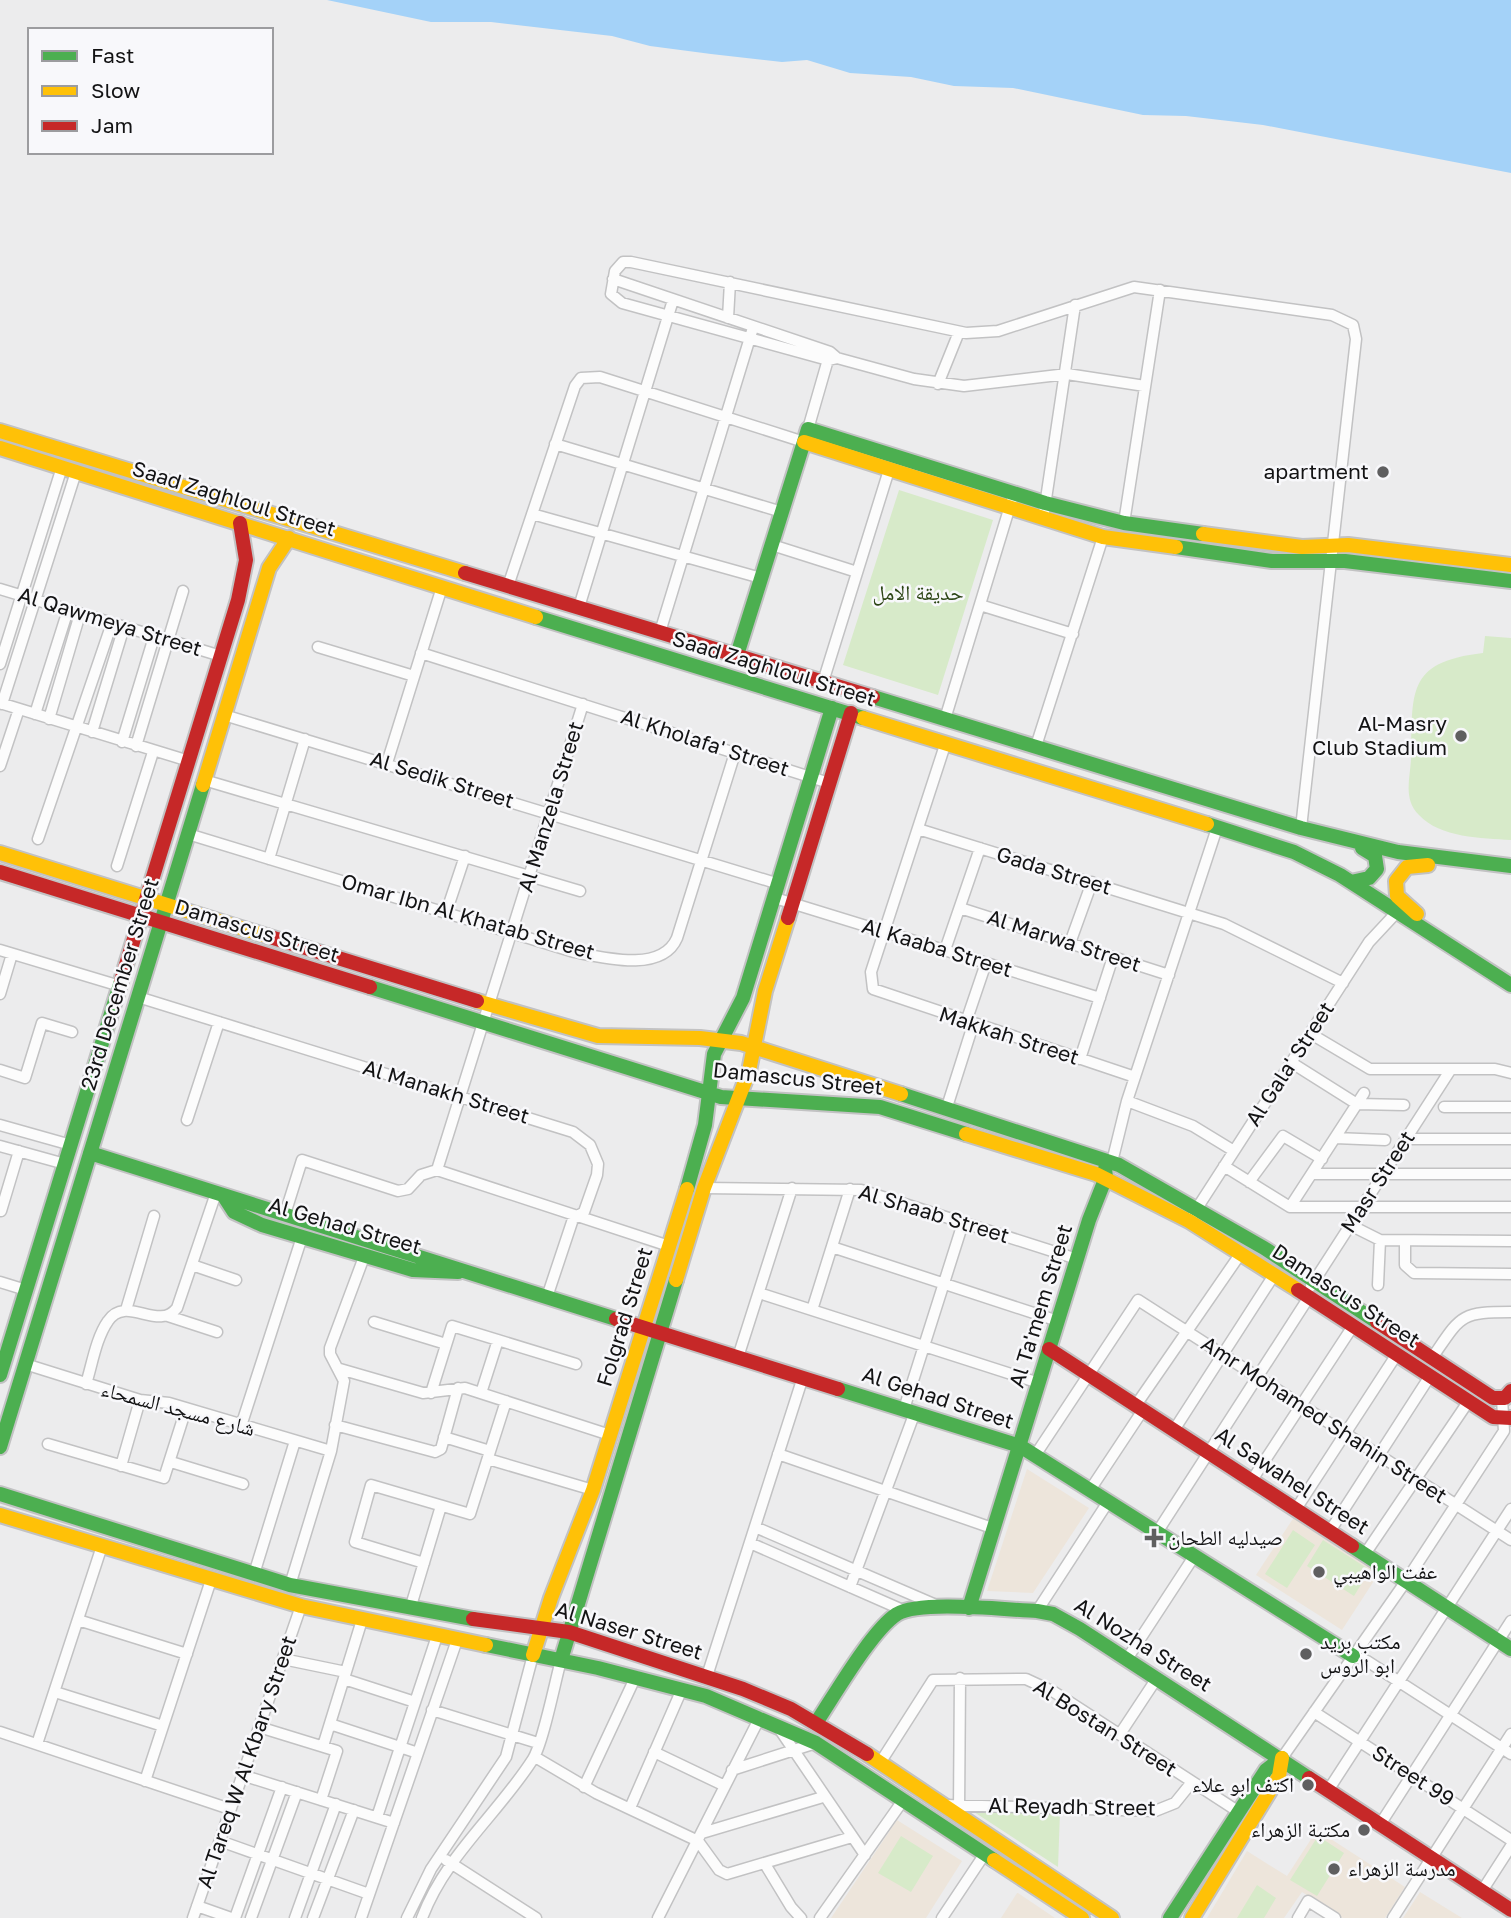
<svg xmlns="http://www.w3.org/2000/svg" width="1511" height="1918" font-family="'Golos Text','Noto Naskh Arabic',sans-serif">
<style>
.education{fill:#ede5db}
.green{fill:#d7eac9}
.water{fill:#a4d2f8}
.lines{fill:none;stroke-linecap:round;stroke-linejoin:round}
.street-casing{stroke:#c2c2c3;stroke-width:13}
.fast-casing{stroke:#c2c2c3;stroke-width:18}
.slow-casing{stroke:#c2c2c3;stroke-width:18}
.jam-casing{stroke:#c2c2c3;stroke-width:18}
.street{stroke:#fcfcfc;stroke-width:10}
.fast{stroke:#4caf50;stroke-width:14}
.slow{stroke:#ffc107;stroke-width:14}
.jam{stroke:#c62828;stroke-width:14}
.poi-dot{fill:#5f5f60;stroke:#f8f8fb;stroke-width:2.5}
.labels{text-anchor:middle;stroke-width:5;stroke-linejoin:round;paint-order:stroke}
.poi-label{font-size:21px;fill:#131314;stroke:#f8f8fb;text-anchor:end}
.street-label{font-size:21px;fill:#131314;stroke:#f8f8fb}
.park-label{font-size:21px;fill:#2d4616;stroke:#f8f8fb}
</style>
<rect width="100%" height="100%" fill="#ececed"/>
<path class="education" d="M 1027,1469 L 1089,1508 L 1033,1593 L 987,1591 Z
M 1296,1514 L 1381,1570 L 1342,1630 L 1256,1575 Z
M 897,1820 L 962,1861 L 926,1918 L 831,1918 Z
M 1317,1830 L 1405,1887 L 1385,1918 L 1343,1918 L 1302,1892 L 1284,1918 L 1207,1918 L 1247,1851 L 1287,1876 Z
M 1420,1892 L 1462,1918 L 1403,1918 Z
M 1017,1893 L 1018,1893 L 1055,1918 L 1001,1918 Z"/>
<path class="green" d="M 899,490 L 993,520 L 938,695 L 843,665 Z
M 1485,636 L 1511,638 L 1511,840 C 1482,838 1440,838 1419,815 C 1403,799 1410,779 1411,759 C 1413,693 1405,662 1483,653 Z
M 1293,1530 L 1315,1545 L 1287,1588 L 1265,1574 Z
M 1323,1540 L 1370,1570 L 1354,1596 L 1307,1566 Z
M 971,1810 L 1060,1812 L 1058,1867 Z
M 901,1836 L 933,1856 L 911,1892 L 878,1873 Z
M 1318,1836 L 1344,1853 L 1317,1896 L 1290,1880 Z
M 1257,1885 L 1276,1898 L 1264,1918 L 1237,1918 Z"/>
<path class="water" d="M 327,0 L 1511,0 L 1511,173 L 1263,125 L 1186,116 L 1143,115 L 1013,88 L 954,86 L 911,77 L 850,73 L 807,60 L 782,62 L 711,54 L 650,46 L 612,36 L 491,22 L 431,22 Z"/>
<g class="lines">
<defs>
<path id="street" d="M 613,279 L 830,352 L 837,358 L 914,379 L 964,386 L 1067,374 L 1145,386
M 728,318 L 730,282
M 837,358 L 828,360 L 622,303 L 611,294 L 615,271 L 623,262 L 631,262 L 966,333 L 998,331 L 1134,287 L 1332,315 L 1353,325 L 1356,339 L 1301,828
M 938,384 L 959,332
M 808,429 L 829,356
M 555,444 L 782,512
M 532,514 L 761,578
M 1043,519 L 1075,305
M 1124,523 L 1160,290
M 772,545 L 857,572
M 508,586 L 575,386 L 581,378 L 600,377 L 804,442
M 0,589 L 221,656
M 980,605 L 1073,634
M 579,607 L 673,300
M 660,632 L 752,331
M 318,647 L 414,676
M 421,653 L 829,783
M 0,664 L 62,467
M 823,682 L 889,470
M 0,703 L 189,761
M 2,704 L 76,472
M 35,714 L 68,610
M 224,715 L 779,884
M 49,719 L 80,614
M 945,719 L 1014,493
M 92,732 L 124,627
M 122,742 L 154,637
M 946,742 L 871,972 L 873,989 L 1135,1077
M 136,746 L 183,591
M 1036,746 L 1103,537
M 387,763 L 442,587
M 0,766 L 19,709
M 204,780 L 580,891
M 918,829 L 1224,924 L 1343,983
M 188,834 L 574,952 C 604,958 662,973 677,938 L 735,753
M 38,839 L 112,623
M 269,859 L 305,739
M 117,866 L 153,752
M 775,898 L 1100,998
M 960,908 L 1169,975
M 446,913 L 465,856
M 1070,943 L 1092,882
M 0,950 L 120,986
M 945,950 L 980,848
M 0,994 L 12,954
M 138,997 L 573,1132 L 590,1145 L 598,1164 L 597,1175 L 584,1212 L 573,1219 L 547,1297
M 966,1022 L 986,963
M 1311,1034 L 1370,1069 L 1495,1069 L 1511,1073
M 1080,1059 L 1113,957
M 1292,1063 L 1357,1104 L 1404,1105
M 0,1070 L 25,1078 L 42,1023 L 72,1032
M 1127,1101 L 1193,1126 L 1234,1151
M 1444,1107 L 1511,1107
M 946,1110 L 973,1025
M 187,1120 L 219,1022
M 0,1125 L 71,1145
M 1335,1138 L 1385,1140
M 1406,1139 L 1511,1139
M 0,1146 L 65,1164
M 1112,1162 L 1127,1101 L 1217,828
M 1224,1166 L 1290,1207 L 1511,1207
M 437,1170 L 669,1246
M 1312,1174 L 1511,1174
M 1249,1182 L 1283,1136 L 1322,1159
M 704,1188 L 861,1190 L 1077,1259
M 1290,1207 L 1364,1093
M 1,1211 L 19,1151
M 1194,1213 L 1369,942 L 1397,912
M 285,1214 L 302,1160 L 398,1191 L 408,1189 L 421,1175 L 437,1170 L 583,704
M 1350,1225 L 1380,1240 L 1511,1241
M 1405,1241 L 1405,1265 L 1414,1273 L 1511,1274
M 832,1247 L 1058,1321
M 192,1265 L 236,1280
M 0,1282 L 26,1290
M 1378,1285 L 1380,1240
M 1311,1286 L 1451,1069
M 759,1293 L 1039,1383
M 126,1310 L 154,1216
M 812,1310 L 850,1189
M 168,1316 L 217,1332
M 374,1322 L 446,1344
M 738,1357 L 792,1188
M 1432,1358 C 1461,1316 1459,1312 1511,1312
M 25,1364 L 140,1400 L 169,1403 L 331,1451
M 340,1369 L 423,1393 L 465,1388 L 610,1435
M 86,1384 C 92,1365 96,1338 108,1321 C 126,1294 158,1332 177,1308 L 216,1193
M 431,1393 L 452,1326 L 576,1364
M 481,1393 L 498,1340
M 1136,1405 L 1241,1253
M 904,1409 L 963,1223
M 335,1425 L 435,1452 L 441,1449 L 458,1388
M 241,1426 L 302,1237
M 1174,1430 L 1274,1275
M 444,1437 L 490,1451
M 48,1444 L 164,1478 L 186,1409
M 778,1454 L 995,1529
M 1036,1454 L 1138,1300 L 1511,1540
M 488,1459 L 593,1490
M 171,1462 L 243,1484
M 121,1466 L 140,1400
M 1252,1480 L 1353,1326
M 1090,1490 L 1143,1410
M 1296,1509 L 1397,1354
M 755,1527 L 936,1605
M 1330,1531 L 1430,1376
M 1156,1534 L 1309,1297
M 750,1543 L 905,1611
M 1365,1554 L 1468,1402
M 424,1563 L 355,1542 L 371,1485 L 470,1514 L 506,1401
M 254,1574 L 295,1441
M 290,1585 L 331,1451 L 344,1381 L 330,1354 L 330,1348 L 364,1257
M 850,1587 L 915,1412
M 410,1609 L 441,1506
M 1037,1611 L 1108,1502
M 78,1620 L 187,1654
M 1353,1656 L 1367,1661 L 1511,1754
M 283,1659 L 346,1672
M 1127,1659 L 1193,1558
M 707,1676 L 803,1377
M 344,1679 L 415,1702
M 55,1692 L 163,1726
M 432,1710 L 538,1743
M 1314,1712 L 1511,1840
M 330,1724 L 418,1753
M 259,1727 L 337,1751 L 321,1800
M 778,1727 L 865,1855
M 0,1732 L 230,1809
M 1120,1734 L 1157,1678
M 37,1744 L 102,1546
M 323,1746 L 362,1620
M 654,1752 L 725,1786
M 535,1757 L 596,1793 L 698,1841 L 719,1870 L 727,1874 L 852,1837
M 1282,1758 L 1406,1581 L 1504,1431 L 1502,1399
M 880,1763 L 933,1680 L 1026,1679 L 1054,1692 L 1239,1812
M 732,1770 L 816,1743
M 242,1775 L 394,1823
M 145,1781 L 211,1580
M 584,1787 L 636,1676
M 1329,1789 L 1511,1509
M 945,1805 L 1155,1811 L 1175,1803 L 1192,1782
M 630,1808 L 682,1689
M 959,1811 L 960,1678
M 377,1817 L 437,1636
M 1381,1823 L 1511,1621
M 702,1833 L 823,1797
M 220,1841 L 369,1894
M 446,1860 L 536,1918
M 765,1864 L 791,1907 L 801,1918
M 1482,1891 L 1511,1846
M 197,1906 L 231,1918
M 193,1918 L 301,1606
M 235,1918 L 282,1787
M 251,1918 L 297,1792
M 295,1918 L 336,1804
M 313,1918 L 354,1810
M 361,1918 L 457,1640
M 407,1918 L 431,1869 L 506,1757 L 533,1655
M 422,1918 C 445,1856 498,1814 533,1759 C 543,1743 555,1682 561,1660
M 658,1918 L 760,1717
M 820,1918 L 904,1799
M 942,1918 L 984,1855
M 1298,1918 L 1308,1901 L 1335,1918
M 1393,1918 L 1511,1734"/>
<path id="fast" d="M 1176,547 L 1272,561 L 1345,561 L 1511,581
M 536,617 L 863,718
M 737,655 L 808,429 L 1045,503 L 1124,523 L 1203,534
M 873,697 L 1301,828 L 1398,852 L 1511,866
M 1207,824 L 1294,852 L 1340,875 L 1511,985
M 1351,882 L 1369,878 L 1377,869 L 1375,856 L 1362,848
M 370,987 L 721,1097 L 880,1107 L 966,1134
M 901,1094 L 1119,1165 L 1264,1248 L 1377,1322
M 90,1153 L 616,1319
M 687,1189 L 705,1125 L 714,1054 L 743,998 L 832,708
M 223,1195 L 234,1212 L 262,1225 L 413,1270 L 458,1272
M 0,1375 L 121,981
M 838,1389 L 1020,1446 L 1353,1656
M 0,1447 L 203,785
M 0,1494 L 290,1585 L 473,1619
M 1352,1546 L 1511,1649
M 969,1608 L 1089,1220 L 1106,1177 L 1105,1169
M 486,1645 L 598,1668 L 706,1696 L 816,1743 L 994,1860
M 561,1660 L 676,1280
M 816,1723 C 834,1696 872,1630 897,1614 C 921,1600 1006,1610 1037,1611 L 1053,1614 L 1080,1629 L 1309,1778
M 1170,1918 L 1266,1770 L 1282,1758"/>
<path id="slow" d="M 0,431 L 465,573
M 804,442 L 1103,537 L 1176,547
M 0,448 L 536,617
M 1203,534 L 1302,547 L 1348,545 L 1511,565
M 863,718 L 1207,824
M 203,785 L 269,568 L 289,538
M 0,853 L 267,936
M 1417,914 L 1397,896 L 1396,881 L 1407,867 L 1428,865
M 477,1001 L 598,1036 L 700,1038 L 741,1043 L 901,1094
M 966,1134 L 1096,1174 L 1189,1221 L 1298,1290
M 676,1280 L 704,1188 L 749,1071 L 765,991 L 788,918
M 0,1515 L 301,1606 L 486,1645
M 533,1655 L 551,1598 L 593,1490 L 687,1189
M 867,1754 L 1112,1918
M 994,1860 L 1082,1918
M 1192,1918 L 1279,1776 L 1282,1758"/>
<path id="jam" d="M 465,573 L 873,697
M 0,872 L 370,987
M 788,918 L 851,713
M 267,936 L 477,1001
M 121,981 L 238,600 L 246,560 L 240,523
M 1298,1290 L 1493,1417 L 1511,1418
M 616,1319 L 838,1389
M 1377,1322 L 1493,1398 L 1505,1398 L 1511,1391
M 1049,1349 L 1352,1546
M 473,1619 L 569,1632 L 743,1689 L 791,1709 L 867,1754
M 1309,1778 L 1511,1910"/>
</defs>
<use href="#street" class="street-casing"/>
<use href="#fast" class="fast-casing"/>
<use href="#slow" class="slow-casing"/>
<use href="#jam" class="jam-casing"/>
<use href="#street" class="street"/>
<use href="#fast" class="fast"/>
<use href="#slow" class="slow"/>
<use href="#jam" class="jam"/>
</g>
<g class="poi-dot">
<circle cx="1383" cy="472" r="7"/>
<circle cx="1461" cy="736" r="7"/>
<path d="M1150.5 1527.5h7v7h7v7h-7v7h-7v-7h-7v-7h7z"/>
<circle cx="1319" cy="1572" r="7"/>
<circle cx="1306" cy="1654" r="7"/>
<circle cx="1308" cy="1785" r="7"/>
<circle cx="1364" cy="1830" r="7"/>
<circle cx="1334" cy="1869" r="7"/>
</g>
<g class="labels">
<g class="poi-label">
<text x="1369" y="479">apartment</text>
<text x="1447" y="731">Al-Masry<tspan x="1447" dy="24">Club Stadium</tspan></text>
<text x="1168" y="1545" text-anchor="start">صيدليه الطحان</text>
<text x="1333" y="1579" text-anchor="start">عفت الواهيبي</text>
<text x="1320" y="1649" text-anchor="start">مكتب بريد<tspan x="1320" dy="24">ابو الروس</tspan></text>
<text x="1294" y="1792">اكتف ابو علاء</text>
<text x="1350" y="1837">مكتبة الزهراء</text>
<text x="1348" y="1876" text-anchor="start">مدرسة الزهراء</text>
</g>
<g class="street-label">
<text transform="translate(234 499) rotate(17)" y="7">Saad Zaghloul Street</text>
<text transform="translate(110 622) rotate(17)" y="7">Al Qawmeya Street</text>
<text transform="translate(774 669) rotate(17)" y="7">Saad Zaghloul Street</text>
<text transform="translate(705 743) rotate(18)" y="7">Al Kholafa' Street</text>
<text transform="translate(442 780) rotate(17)" y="7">Al Sedik Street</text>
<text transform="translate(551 807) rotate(-73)" y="7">Al Manzela Street</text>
<text transform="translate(1054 871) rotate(17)" y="7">Gada Street</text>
<text transform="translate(468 917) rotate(16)" y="7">Omar Ibn Al Khatab Street</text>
<text transform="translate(257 931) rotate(17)" y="7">Damascus Street</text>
<text transform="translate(1064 941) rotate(18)" y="7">Al Marwa Street</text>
<text transform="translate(937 948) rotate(17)" y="7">Al Kaaba Street</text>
<text transform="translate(120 984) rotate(-73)" y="7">23rd December Street</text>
<text transform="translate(1009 1036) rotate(18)" y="7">Makkah Street</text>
<text transform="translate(1290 1064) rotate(-57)" y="7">Al Gala' Street</text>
<text transform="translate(798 1079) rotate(6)" y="7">Damascus Street</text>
<text transform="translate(446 1092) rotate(17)" y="7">Al Manakh Street</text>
<text transform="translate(1378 1182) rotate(-57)" y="7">Masr Street</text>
<text transform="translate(934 1214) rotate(17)" y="7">Al Shaab Street</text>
<text transform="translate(345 1226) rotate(16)" y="7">Al Gehad Street</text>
<text transform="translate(1346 1296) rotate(33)" y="7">Damascus Street</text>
<text transform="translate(1041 1306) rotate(-73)" y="7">Al Ta'mem Street</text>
<text transform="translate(625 1317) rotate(-73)" y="7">Folgrad Street</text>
<text transform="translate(938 1398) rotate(18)" y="7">Al Gehad Street</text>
<text transform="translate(178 1409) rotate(15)" y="7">شارع مسجد السمحاء</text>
<text transform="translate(1324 1420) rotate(33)" y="7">Amr Mohamed Shahin Street</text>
<text transform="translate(1292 1481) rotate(33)" y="7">Al Sawahel Street</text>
<text transform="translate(629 1631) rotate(17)" y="7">Al Naser Street</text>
<text transform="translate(1143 1645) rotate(32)" y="7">Al Nozha Street</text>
<text transform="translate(1105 1728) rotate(32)" y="7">Al Bostan Street</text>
<text transform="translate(247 1762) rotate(-71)" y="7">Al Tareq W Al Kbary Street</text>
<text transform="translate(1413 1776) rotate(33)" y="7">Street 99</text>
<text transform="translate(1072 1807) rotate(1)" y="7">Al Reyadh Street</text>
</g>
<g class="park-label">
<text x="918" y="600">حديقة الامل</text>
</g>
</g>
<rect x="28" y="28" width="245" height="126" fill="#f8f8fb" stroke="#9c9c9f" stroke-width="2"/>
<rect x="42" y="51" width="35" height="10" fill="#4caf50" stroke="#9c9c9f" stroke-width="2"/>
<text x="91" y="63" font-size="21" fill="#131314">Fast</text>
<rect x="42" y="86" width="35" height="10" fill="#ffc107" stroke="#9c9c9f" stroke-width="2"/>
<text x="91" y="98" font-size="21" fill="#131314">Slow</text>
<rect x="42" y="121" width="35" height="10" fill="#c62828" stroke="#9c9c9f" stroke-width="2"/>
<text x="91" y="133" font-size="21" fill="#131314">Jam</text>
</svg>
